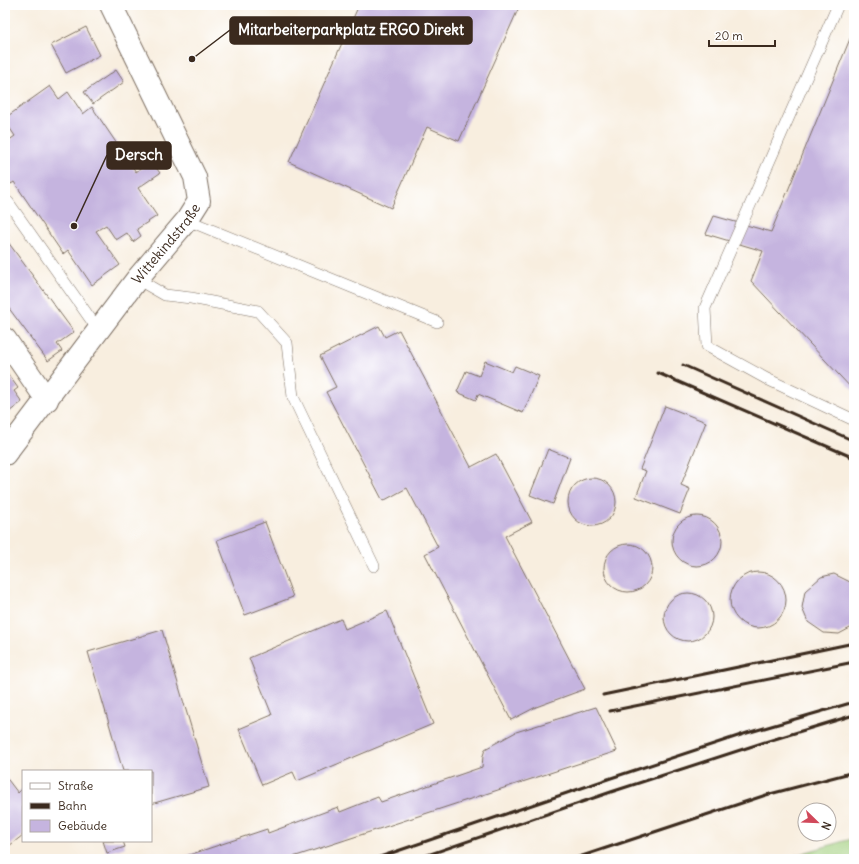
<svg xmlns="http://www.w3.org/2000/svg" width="859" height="864" font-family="Delius,sans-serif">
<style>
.green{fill:#a1cf7d;stroke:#6e7c4e}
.building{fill:#c5b4df}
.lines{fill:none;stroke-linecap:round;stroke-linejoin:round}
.service-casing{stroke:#7d6f62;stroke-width:12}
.minor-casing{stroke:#7d6f62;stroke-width:24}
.service{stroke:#fff;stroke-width:11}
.minor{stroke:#fff;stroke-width:22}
.rail{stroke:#3b2a1e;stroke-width:3}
.labels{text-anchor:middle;stroke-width:3;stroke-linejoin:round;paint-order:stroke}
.street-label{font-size:14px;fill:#3b2a1e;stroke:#fff}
.leader{fill:none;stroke:#3b2a1e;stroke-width:1.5}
.callout-dot{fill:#3b2a1e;stroke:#fff;stroke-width:1.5}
.callout{fill:#3b2a1e;stroke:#3b2a1e;stroke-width:1.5}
.callout-label{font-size:15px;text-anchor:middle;font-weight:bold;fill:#fff}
</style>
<rect width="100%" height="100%" fill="#fff"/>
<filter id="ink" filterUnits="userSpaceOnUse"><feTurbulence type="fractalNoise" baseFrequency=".025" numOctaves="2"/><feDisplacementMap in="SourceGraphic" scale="8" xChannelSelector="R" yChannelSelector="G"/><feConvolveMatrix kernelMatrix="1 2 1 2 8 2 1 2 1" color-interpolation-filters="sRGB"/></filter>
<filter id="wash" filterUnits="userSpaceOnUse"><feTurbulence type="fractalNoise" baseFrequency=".012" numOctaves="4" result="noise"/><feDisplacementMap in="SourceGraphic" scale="16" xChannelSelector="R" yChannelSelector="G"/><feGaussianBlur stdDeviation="0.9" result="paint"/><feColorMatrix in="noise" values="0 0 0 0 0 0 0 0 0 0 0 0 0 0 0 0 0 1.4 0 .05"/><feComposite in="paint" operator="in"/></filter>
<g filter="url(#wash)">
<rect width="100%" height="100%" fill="#f8eedf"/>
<path class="green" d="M 854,838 L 854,859 L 783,859 Z"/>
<g id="blocks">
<path class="building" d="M 359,5 L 520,5 L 459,141 L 427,127 L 391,208 L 289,162 Z
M 86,27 L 100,55 L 66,73 L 51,45 Z
M 854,29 L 854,391 L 751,281 L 763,251 L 706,234 L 714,216 L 771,232 Z
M 116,70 L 124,82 L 93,104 L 84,92 Z
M 50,86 L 59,99 L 68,92 L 83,114 L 92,107 L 136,172 L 151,161 L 160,173 L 138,188 L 157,216 L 137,229 L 141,236 L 133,242 L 127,233 L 116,240 L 106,225 L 96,231 L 120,265 L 92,285 L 68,250 L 63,254 L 14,182 L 11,184 L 5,175 L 5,143 L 15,136 L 5,121 L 5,118 Z
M 5,238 L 74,332 L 57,344 L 62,351 L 48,361 L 5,303 Z
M 379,326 L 385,337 L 399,330 L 471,467 L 496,454 L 532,522 L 505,536 L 585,689 L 536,707 L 511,720 L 425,554 L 438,547 L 407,488 L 383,501 L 326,392 L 336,387 L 320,356 Z
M 485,361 L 512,372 L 515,366 L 539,376 L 523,413 L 478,394 L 476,400 L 457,392 L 466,371 L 479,376 Z
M 5,370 L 18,388 L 14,391 L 22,402 L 5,415 Z
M 665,406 L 706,422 L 681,485 L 690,489 L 680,514 L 636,497 L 646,471 L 640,469 Z
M 548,449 L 570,458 L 553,504 L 530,495 Z
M568 502a24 24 0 1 1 48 0a24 24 0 1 1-48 0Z
M672 541a25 25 0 1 1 50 0a25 25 0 1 1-50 0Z
M 265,522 L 293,597 L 245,615 L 217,540 Z
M604 568a24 24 0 1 1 48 0a24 24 0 1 1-48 0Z
M730 600a28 28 0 1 1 56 0a28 28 0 1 1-56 0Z
M 834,574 L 854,584 L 854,623 L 852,627 L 839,634 L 824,633 L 808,622 L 802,608 L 805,591 L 821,577 Z
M664 617a24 24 0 1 1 48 0a24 24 0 1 1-48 0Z
M 387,611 L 433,724 L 297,781 L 293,772 L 262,785 L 239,729 L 272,715 L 249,658 L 341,619 L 345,629 Z
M 162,630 L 209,787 L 151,804 L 151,771 L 123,771 L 88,652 Z
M 596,707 L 617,751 L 287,859 L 177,859 L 267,829 L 268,833 L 338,807 L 340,812 L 378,797 L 381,802 L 482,767 L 483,756 L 485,749 L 516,732 Z
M 5,776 L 18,793 L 23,788 L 23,835 L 9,846 L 5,840 Z
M 103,841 L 123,841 L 125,847 L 107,853 Z"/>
</g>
</g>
<g filter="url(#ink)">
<use href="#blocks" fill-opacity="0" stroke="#7d6f62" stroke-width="1"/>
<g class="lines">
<defs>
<path id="service" d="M 838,5 L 705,308 L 707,346 L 767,379 L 854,420
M 5,203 L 8,202 L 99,331
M 187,220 L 437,322
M 137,279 L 165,295 L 191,298 L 258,311 L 287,343 L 293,397 L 374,566"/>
<g id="minor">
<path d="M 5,339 L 47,400"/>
<path id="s1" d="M 5,454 L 137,279 L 187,220 L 199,201 L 195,177 L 111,5"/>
</g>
</defs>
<use href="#service" class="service-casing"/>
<use href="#minor" class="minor-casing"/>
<use href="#service" class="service"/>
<use href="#minor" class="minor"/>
<path class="rail" d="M 683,365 L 854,441
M 658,373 L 854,458
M 603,695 L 854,643
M 610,711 L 854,662
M 374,859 L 608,779 L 747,733 L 854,702
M 416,859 L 611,792 L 765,742 L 854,715
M 573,859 L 766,795 L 854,772"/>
</g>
</g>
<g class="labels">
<g class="street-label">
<text dy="5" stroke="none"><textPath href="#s1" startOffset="265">Wittekindstraße</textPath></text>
</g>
</g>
<path class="leader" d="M192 59L230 30M74 226L107 155"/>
<g class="callout-dot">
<circle cx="192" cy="59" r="4"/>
<circle cx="74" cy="226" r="4"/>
</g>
<g class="callout">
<rect x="230" y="17" width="242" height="27" rx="4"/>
<rect x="107" y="142" width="64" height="27" rx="4"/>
</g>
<g class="callout-label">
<text x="351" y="35">Mitarbeiterparkplatz ERGO Direkt</text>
<text x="139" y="160">Dersch</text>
</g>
<rect width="859" height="864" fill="none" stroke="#fff" stroke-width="20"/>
<rect x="22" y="770" width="130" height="72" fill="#ffffff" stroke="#b1aaa5"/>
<rect x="30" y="783" width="20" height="6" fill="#ffffff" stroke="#b1aaa5"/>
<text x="58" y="790" font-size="12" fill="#3b2a1e">Straße</text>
<rect x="30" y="803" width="20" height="6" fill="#3b2a1e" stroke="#b1aaa5"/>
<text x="58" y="810" font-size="12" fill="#3b2a1e">Bahn</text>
<rect x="30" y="820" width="20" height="12" fill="#c5b4df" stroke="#b1aaa5"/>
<text x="58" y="830" font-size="12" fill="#3b2a1e">Gebäude</text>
<g transform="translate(817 822) rotate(113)"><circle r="19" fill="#ffffff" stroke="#b1aaa5"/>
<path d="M0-3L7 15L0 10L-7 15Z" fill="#d1495b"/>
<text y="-6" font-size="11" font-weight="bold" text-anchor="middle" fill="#3b2a1e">N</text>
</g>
<path d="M709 40v6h66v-6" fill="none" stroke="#3b2a1e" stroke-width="2"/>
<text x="715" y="40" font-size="12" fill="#3b2a1e" stroke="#ffffff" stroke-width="3" paint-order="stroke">20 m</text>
</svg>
